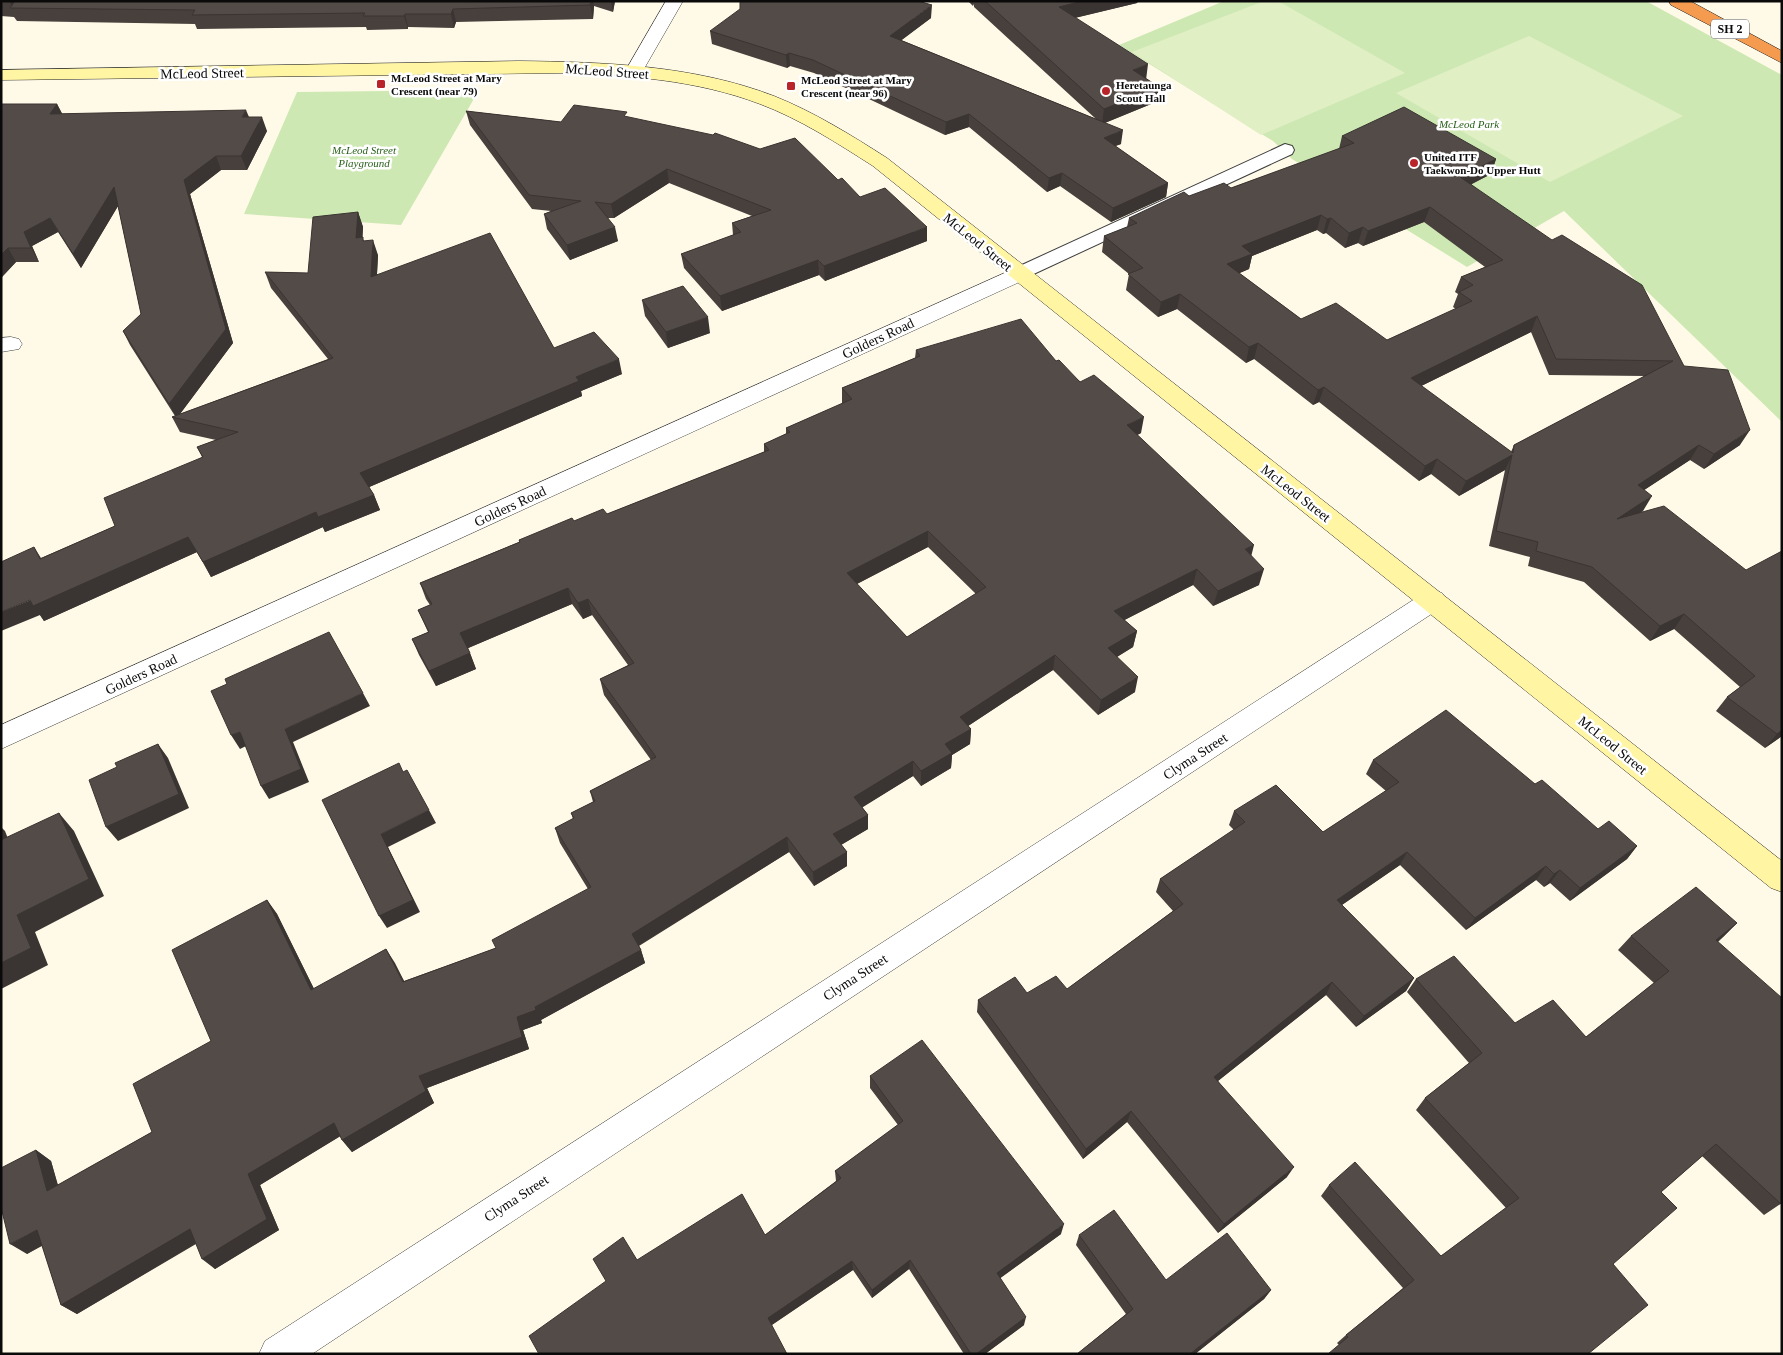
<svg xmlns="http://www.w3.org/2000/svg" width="1783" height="1355" font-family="Georgia,serif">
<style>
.green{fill:#cee8b3}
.pitch{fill:#e0efc4}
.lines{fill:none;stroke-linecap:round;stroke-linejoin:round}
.lane-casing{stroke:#3d3d3d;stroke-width:2}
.street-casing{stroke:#3d3d3d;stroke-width:1}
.secondary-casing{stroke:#2c2c2c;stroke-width:1}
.highway-casing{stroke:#1b1b1b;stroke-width:1}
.lane{fill:#fff;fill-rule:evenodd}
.street{fill:#fff;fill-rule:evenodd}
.secondary{fill:#fff5a2;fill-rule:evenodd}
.highway{fill:#f49b50;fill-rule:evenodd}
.wall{fill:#47403d;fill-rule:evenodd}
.shaded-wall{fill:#3a3432}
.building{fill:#534b47;stroke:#3a3432;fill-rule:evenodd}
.poi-dot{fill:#b9242b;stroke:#fff;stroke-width:2}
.labels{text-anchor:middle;stroke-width:5;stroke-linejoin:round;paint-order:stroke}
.far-poi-label{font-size:11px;font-weight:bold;fill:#0a0a0a;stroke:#fff;text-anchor:start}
.far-park-label{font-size:11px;font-style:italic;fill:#2a611c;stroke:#fff}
.shield{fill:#fff;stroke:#545454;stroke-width:1}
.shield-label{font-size:12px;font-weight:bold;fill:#0a0a0a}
.street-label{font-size:14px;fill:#0a0a0a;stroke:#fff}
</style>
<rect width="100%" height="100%" fill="#fffae7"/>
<path class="green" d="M 1224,1 L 1646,1 L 1782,75 L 1782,422 L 1564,211 L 1467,267 L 1292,159 L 1273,141 L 1119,45 Z
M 479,90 L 401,225 L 244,214 L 297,92 Z"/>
<path class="pitch" d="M 1264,1 L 1278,1 L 1405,73 L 1261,135 L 1132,52 Z
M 1529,36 L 1683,116 L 1550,182 L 1396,93 Z"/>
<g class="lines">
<defs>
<path id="lane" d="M 1285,144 L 1292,146 L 1294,150 L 1292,154 L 1025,278 L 1018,280 L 1011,278 L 1008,274 L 1011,270 Z"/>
<path id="street" d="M 666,1 L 683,1 L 641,74 L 629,74 L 626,70 Z
M 1018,267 L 1026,269 L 1029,274 L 1026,279 L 1,749 L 1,725 Z
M 11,337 L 19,339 L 22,344 L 19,349 L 1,352 L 1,338 Z
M 1433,590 L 1442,593 L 1446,600 L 1442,607 L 312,1354 L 259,1354 L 265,1341 L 1424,593 Z"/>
<path id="secondary" d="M 519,61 C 604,62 693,65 774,96 C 814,112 851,135 887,158 L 1782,861 L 1782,892 L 1771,888 L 873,166 C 837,143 800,119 760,104 C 697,80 628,75 561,73 L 1,80 L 1,70 Z"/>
<path id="highway" d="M 1669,1 L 1690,1 L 1782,51 L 1782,63 L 1671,5 Z"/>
</defs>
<use href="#lane" class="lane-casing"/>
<use href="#street" class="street-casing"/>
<use href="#secondary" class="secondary-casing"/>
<use href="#highway" class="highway-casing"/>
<use href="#lane" class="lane"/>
<use href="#street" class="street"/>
<use href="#secondary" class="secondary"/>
<use href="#highway" class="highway"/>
</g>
<path class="wall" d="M 1,1 L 615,1 L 613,12 L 594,6 L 593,19 L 456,22 L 454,28 L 408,27 L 408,29 L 367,30 L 366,27 L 197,29 L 195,24 L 17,21 L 14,17 L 1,16 Z
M 968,1 L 1138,1 L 1137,3 L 1075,18 L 1146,79 L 1159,87 L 1156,102 L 1105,123 L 1121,144 L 1115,146 L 1168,183 L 1166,197 L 1111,222 L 1060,186 L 1047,192 L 969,127 L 945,135 L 814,73 L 790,66 L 787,68 L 712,44 L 710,31 L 931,18 L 901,40 L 1096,119 L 974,7 L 974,4 L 973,6 Z
M 1,104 L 57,104 L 62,114 L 249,117 L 267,131 L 247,170 L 221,170 L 190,194 L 233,343 L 180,414 L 328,359 L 271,288 L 265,272 L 308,273 L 358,212 L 363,227 L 362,237 L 364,241 L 378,255 L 377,274 L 554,348 L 622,374 L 581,391 L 582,396 L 369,487 L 374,495 L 380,510 L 325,532 L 323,527 L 211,577 L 197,552 L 44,621 L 40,615 L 34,547 L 41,558 L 115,526 L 202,457 L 197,447 L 216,440 L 180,432 L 172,417 L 175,416 L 130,345 L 123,331 L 141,314 L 118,206 L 81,268 L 58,232 L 32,246 L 39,262 L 16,262 L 1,278 Z
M 466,111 L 561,122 L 628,117 L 838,180 L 860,197 L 927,241 L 825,281 L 819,275 L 722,311 L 684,268 L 681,254 L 733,235 L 732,223 L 752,216 L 669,183 L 614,218 L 608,218 L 618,241 L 570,260 L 547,229 L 544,214 L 551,211 L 532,209 L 470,125 Z
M 1342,136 L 1496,159 L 1491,174 L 1471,184 L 1684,366 L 1740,445 L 1704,469 L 1690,460 L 1644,490 L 1643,511 L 1640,512 L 1746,570 L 1782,736 L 1765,748 L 1716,711 L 1727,697 L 1740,687 L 1674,629 L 1650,641 L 1584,582 L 1528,566 L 1530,557 L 1489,546 L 1505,470 L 1459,496 L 1431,474 L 1419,481 L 1319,402 L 1313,405 L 1254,359 L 1246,363 L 1177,309 L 1158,317 L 1126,290 L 1129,274 L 1102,252 L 1104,236 L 1127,227 L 1129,218 L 1189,196 L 1231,188 L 1339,149 ZM 1424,222 L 1485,267 L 1461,277 L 1455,292 L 1458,294 L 1453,307 L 1456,309 L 1387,340 L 1301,319 L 1239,273 L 1249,269 L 1252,256 L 1317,230 L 1323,234 L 1326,233 L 1345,248 L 1358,243 L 1363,246 ZM 1531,332 L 1549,375 L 1645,376 L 1514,445 L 1511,452 L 1421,386 Z
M 642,300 L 710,333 L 668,348 L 645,316 Z
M 916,350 L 1056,361 L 1141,433 L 1137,435 L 1251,555 L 1259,585 L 1213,606 L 1193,585 L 1124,620 L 1137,631 L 1133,647 L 1117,657 L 1135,692 L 1098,715 L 1053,670 L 968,726 L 971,729 L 970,744 L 952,755 L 951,768 L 921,786 L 913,776 L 862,807 L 868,815 L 868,829 L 841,845 L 847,852 L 847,866 L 814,886 L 789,852 L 639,946 L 641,950 L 645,963 L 541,1020 L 542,1023 L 523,1030 L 529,1049 L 427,1088 L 434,1103 L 352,1152 L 342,1140 L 340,1136 L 260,1185 L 279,1230 L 215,1269 L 196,1244 L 77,1314 L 61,1305 L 42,1245 L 27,1254 L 36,1150 L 51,1161 L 58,1185 L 152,1132 L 211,1041 L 267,900 L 277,914 L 314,989 L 386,949 L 404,981 L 496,948 L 588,889 L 560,843 L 555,828 L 573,819 L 571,813 L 593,802 L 590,791 L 651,760 L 604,695 L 600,679 L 628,665 L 592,615 L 583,619 L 572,604 L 468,648 L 476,669 L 436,686 L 419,655 L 412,639 L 428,632 L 418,610 L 430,605 L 426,599 L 420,583 L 519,542 L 519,540 L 574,521 L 607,514 L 764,452 L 764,444 L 786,434 L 786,428 L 842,404 L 842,388 L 915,358 ZM 928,547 L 976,594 L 907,637 L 857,584 Z
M 1373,760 L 1535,784 L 1598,829 L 1637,846 L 1627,859 L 1570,901 L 1550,883 L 1544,887 L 1536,880 L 1466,930 L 1400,865 L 1342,905 L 1414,978 L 1406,991 L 1356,1027 L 1326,995 L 1218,1081 L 1287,1177 L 1218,1233 L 1127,1122 L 1083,1159 L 977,1012 L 978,1000 L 1067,989 L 1173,911 L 1156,892 L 1160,879 L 1234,830 L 1229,825 L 1234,811 L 1323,832 L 1386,791 L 1366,774 Z
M 1737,923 L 1718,942 L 1782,1203 L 1764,1215 L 1702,1156 L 1661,1192 L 1613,1264 L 1339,1345 L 1337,1343 L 1346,1335 L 1403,1288 L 1321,1196 L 1329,1185 L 1441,1256 L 1506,1208 L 1416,1110 L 1425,1098 L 1469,1063 L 1407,992 L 1416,979 L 1515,1023 L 1586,1037 L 1654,983 L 1618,950 L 1631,936 Z
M 870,1076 L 1061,1234 L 1000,1278 L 1024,1325 L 985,1354 L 964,1354 L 909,1269 L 872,1298 L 853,1270 L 772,1325 L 637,1260 L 765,1235 L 836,1181 L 835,1171 L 898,1125 L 870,1088 Z
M 1079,1235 L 1166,1280 L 1271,1290 L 1264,1299 L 1195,1354 L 1077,1354 L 1126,1314 L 1076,1245 Z"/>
<path class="shaded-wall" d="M 10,1 L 28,1 L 12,8 L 10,2 Z
M 591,1 L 593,1 L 594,6 L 593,19 L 590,5 Z
M 611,1 L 615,1 L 613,12 Z
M 1083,1 L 1138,1 L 1137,3 L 1057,22 L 1059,7 Z
M 932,5 L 931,18 L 890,49 L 890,36 Z
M 453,9 L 456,22 L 454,28 L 451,14 Z
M 405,14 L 408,27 L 408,29 L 404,16 Z
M 789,53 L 790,66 L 787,68 L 786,55 Z
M 1148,64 L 1146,80 L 1133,70 Z
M 1159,87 L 1156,102 L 1102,124 L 1104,109 Z
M 57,104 L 64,117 L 50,114 Z
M 246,110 L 252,124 L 242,117 Z
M 969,114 L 969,127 L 945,135 L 946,122 Z
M 262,117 L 267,131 L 247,170 L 241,156 Z
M 1123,130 L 1121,144 L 1102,151 L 1104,138 Z
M 216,156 L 221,170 L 190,194 L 233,343 L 177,418 L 169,404 L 184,180 Z
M 1496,159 L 1491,174 L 1455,193 L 1460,177 Z
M 667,169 L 669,183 L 614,218 L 611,204 Z
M 1062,173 L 1060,186 L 1047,192 L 1049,178 Z
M 1168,183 L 1166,197 L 1111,222 L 1113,208 Z
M 114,187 L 121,201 L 81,268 L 73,254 Z
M 1430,207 L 1424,222 L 1363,246 L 1368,231 Z
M 358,212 L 363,227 L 362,253 L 356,238 Z
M 1321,215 L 1317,230 L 1252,256 L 1249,269 L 1224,280 L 1227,264 L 1242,246 Z
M 50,218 L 58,232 L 32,246 L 39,262 L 31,248 L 24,232 Z
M 1331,218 L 1326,233 L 1323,234 L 1327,219 Z
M 615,227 L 618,241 L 570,260 L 567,245 Z
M 927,227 L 927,241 L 825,281 L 824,266 Z
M 1363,227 L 1358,243 L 1345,248 L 1349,233 Z
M 373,240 L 378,255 L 376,292 L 371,277 Z
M 8,248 L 16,262 L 1,278 L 1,255 Z
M 818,260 L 819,275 L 722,311 L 720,296 Z
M 1180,294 L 1177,309 L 1158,317 L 1161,302 Z
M 1537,316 L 1531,332 L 1405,394 L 1411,378 Z
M 708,317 L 710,333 L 668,348 L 666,332 Z
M 1258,343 L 1254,359 L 1246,363 L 1249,347 Z
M 619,359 L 622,374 L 581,391 L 582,396 L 367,488 L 360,473 L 576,377 Z
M 1324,387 L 1319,402 L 1313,405 L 1318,390 Z
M 1144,417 L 1141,433 L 1124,442 L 1127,425 Z
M 1750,430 L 1740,445 L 1704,469 L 1714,454 Z
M 1699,445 L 1690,460 L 1629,500 L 1638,485 Z
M 1512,455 L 1505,470 L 1459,496 L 1466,481 Z
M 1437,459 L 1431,474 L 1419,481 L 1425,466 Z
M 374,495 L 380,510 L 325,532 L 318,517 Z
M 1652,496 L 1643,511 L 1608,534 L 1617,519 Z
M 316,512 L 323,527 L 211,577 L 203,562 Z
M 928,531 L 928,547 L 847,589 L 847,573 Z
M 188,537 L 197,552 L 44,621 L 40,615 L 1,631 L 1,612 Z
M 1254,545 L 1250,561 L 1245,549 Z
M 1197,569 L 1193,585 L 1111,627 L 1114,611 Z
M 1264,569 L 1259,585 L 1213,606 L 1218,591 Z
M 568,588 L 572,604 L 466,649 L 460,633 Z
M 588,599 L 592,615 L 583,619 L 578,603 Z
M 1684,614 L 1674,629 L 1650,641 L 1660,626 Z
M 1137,631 L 1133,647 L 1105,664 L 1108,648 Z
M 470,653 L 476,669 L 436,686 L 429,671 Z
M 1055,655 L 1053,670 L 959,732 L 960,717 Z
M 1138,677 L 1135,692 L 1098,715 L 1101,700 Z
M 363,693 L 370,706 L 293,742 L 309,782 L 269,799 L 261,786 L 285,729 Z
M 971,729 L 970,744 L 952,755 L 951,768 L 921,786 L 921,771 L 945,744 Z
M 1782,730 L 1782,736 L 1765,748 L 1777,734 Z
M 240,732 L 248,745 L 240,749 L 231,735 Z
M 158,744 L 168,758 L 189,808 L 118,841 L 106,827 Z
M 913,761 L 913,776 L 855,812 L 854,797 Z
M 429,810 L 436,823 L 388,847 L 420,912 L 387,928 L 379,916 L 381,834 Z
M 59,813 L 74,831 L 104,896 L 35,932 L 48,965 L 1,989 L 1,963 L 17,915 Z
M 868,815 L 868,829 L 834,849 L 833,834 Z
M 1,827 L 5,831 L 16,859 L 1,844 Z
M 787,837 L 789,852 L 636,947 L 632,934 Z
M 1637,846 L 1627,859 L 1570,901 L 1580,888 Z
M 847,852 L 847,866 L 814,886 L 813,872 Z
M 1407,852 L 1400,865 L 1330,913 L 1337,900 Z
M 1546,866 L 1536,880 L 1466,930 L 1475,918 Z
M 1560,870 L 1550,883 L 1544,887 L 1554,874 Z
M 267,900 L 277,914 L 321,1003 L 311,990 Z
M 1737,923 L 1723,937 L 1702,954 L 1716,940 Z
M 386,949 L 395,963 L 411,995 L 403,982 Z
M 641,950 L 645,963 L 541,1020 L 542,1023 L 523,1030 L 529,1049 L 427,1088 L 434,1103 L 352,1152 L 342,1140 L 419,1076 L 517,1017 Z
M 1414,978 L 1406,991 L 1356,1027 L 1364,1016 Z
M 1332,982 L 1326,995 L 1209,1088 L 1214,1077 Z
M 1131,1111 L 1127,1122 L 1083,1159 L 1086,1149 Z
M 334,1123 L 344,1134 L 260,1185 L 279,1230 L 215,1269 L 202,1259 L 248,1174 Z
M 36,1150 L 51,1161 L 62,1201 L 47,1191 Z
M 1294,1167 L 1287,1177 L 1218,1233 L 1224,1224 Z
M 1064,1224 L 1061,1234 L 995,1282 L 997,1273 Z
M 190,1229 L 203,1239 L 77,1314 L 61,1305 Z
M 37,1230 L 53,1240 L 27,1254 L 10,1244 Z
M 910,1260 L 909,1269 L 872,1298 L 872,1290 Z
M 852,1261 L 853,1270 L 770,1326 L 768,1318 Z
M 1271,1290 L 1264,1299 L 1195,1354 L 1190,1354 Z
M 1026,1317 L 1024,1325 L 985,1354 L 976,1354 Z"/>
<path class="building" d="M 15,1 L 591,1 L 590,5 L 453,9 L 451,14 L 405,14 L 404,16 L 363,16 L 365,13 L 192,15 L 195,10 L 10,8 Z
M 740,1 L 918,1 L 932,5 L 890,36 L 1123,130 L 1104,138 L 1168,183 L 1113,208 L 1062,173 L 1049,178 L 969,114 L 946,122 L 813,60 L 789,53 L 786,55 L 710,31 L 740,9 Z
M 985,1 L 1083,1 L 1059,7 L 1148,64 L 1133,70 L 1159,87 L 1104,109 Z
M 1,104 L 57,104 L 50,114 L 246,110 L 242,117 L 262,117 L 241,156 L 216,156 L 184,180 L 226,329 L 169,404 L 123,331 L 141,314 L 114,187 L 73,254 L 50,218 L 24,232 L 31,248 L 8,248 L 1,255 Z
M 574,105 L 627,112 L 624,116 L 713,135 L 715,133 L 760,149 L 795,138 L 838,180 L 842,178 L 860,197 L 885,188 L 927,227 L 824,266 L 818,260 L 720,296 L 681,254 L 741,232 L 732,223 L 771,210 L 667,169 L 611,204 L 595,202 L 615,227 L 567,245 L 544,214 L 581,201 L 529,195 L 466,111 L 561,122 Z
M 1404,107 L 1496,159 L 1460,177 L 1552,240 L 1562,235 L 1642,285 L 1684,366 L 1728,370 L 1750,430 L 1714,454 L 1699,445 L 1638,485 L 1652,496 L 1617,519 L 1664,506 L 1746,570 L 1782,551 L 1782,730 L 1777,734 L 1727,697 L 1755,676 L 1684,614 L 1660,626 L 1592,567 L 1536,551 L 1538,542 L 1496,531 L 1512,455 L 1466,481 L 1437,459 L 1425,466 L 1324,387 L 1318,390 L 1258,343 L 1249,347 L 1180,294 L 1161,302 L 1128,274 L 1143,268 L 1104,236 L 1137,223 L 1129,218 L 1184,192 L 1189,196 L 1224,183 L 1231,188 L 1354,143 L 1342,136 ZM 1430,207 L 1503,260 L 1461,277 L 1473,285 L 1459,292 L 1472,301 L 1387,340 L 1336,303 L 1301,319 L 1227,264 L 1252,254 L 1242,246 L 1321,215 L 1327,219 L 1331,218 L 1349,233 L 1363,227 L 1368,231 ZM 1537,316 L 1556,359 L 1673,361 L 1514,445 L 1513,453 L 1411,378 Z
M 358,212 L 356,238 L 363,237 L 363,241 L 373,240 L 371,277 L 490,233 L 554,348 L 594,332 L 619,359 L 576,377 L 579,381 L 360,473 L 374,495 L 318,517 L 316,512 L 203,562 L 188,537 L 33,606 L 30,600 L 1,612 L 1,562 L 34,547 L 40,559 L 115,526 L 104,498 L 203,457 L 197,447 L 238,432 L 172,417 L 333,358 L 265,272 L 308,273 L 313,217 Z
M 683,286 L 708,317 L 666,332 L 642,300 Z
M 1021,319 L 1056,361 L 1059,360 L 1080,382 L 1094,375 L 1144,417 L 1127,425 L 1254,545 L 1245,549 L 1264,569 L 1218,591 L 1197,569 L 1114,611 L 1137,631 L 1108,648 L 1138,677 L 1101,700 L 1055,655 L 960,717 L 971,729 L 945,744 L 952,753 L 921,771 L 913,761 L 854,797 L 868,815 L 833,834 L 847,852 L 813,872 L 787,837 L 632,934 L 641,950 L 535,1007 L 536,1010 L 517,1017 L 522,1037 L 419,1076 L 426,1091 L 342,1140 L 334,1123 L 248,1174 L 267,1219 L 202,1259 L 190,1229 L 61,1305 L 37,1230 L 10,1244 L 1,1207 L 1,1168 L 36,1150 L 47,1191 L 152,1132 L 133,1084 L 211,1041 L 172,950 L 267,900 L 311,990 L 386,949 L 403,982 L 496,948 L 492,940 L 591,887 L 555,828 L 574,818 L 571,813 L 595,801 L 590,791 L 656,757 L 600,679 L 634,663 L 588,599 L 578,603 L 568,588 L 460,633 L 470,653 L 429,671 L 412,639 L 429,632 L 418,610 L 432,604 L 420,583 L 520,542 L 519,540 L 572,518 L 574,521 L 603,509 L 607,514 L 769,450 L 764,444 L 790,432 L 786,428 L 852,399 L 842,388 L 920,356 L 916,350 ZM 928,531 L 986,587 L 907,637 L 847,573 Z
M 329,632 L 363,693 L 285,729 L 301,769 L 261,786 L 240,732 L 231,735 L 211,691 L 227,684 L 225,679 Z
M 1446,710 L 1535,784 L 1542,780 L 1598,829 L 1609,821 L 1637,846 L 1580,888 L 1560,870 L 1554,874 L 1546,866 L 1475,918 L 1407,852 L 1337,900 L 1414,978 L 1364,1016 L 1332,982 L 1214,1077 L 1294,1167 L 1224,1224 L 1131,1111 L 1086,1149 L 978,1000 L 1015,977 L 1027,993 L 1056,976 L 1067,989 L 1183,904 L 1160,879 L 1245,822 L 1234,811 L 1276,785 L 1323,832 L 1399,782 L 1373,760 Z
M 158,744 L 179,794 L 106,827 L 89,780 L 117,767 L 115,763 Z
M 399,763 L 403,772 L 407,770 L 429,810 L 381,834 L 413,900 L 379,916 L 322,800 Z
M 59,813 L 89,879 L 17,915 L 31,948 L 1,963 L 1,840 Z
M 1696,887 L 1737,923 L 1716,940 L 1782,998 L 1782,1203 L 1781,1204 L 1716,1144 L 1661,1192 L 1677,1208 L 1613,1264 L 1648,1305 L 1588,1354 L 1328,1354 L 1348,1337 L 1346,1335 L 1414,1280 L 1329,1185 L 1355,1162 L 1441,1256 L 1519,1198 L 1425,1098 L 1482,1053 L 1416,979 L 1454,956 L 1515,1023 L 1553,1000 L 1586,1037 L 1669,971 L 1631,936 Z
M 922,1040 L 1064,1224 L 997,1273 L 1026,1317 L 976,1354 L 971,1354 L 910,1260 L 872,1290 L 852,1261 L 768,1318 L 787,1354 L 539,1354 L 529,1336 L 606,1281 L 593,1259 L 623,1237 L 637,1260 L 742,1194 L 765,1235 L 841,1178 L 835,1171 L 903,1121 L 870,1076 Z
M 1114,1210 L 1166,1280 L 1227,1233 L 1271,1290 L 1190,1354 L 1077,1354 L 1133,1309 L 1079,1235 Z"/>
<g class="poi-dot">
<rect x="376" y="79" width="10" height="10" rx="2.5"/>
<rect x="786" y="81" width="10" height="10" rx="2.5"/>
<circle cx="1106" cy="91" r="5"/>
<circle cx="1414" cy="163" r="5"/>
</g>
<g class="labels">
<g class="far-poi-label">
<text x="391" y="82">McLeod Street at Mary<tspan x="391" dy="13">Crescent (near 79)</tspan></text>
<text x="801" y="84">McLeod Street at Mary<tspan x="801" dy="13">Crescent (near 96)</tspan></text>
<text x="1116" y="89">Heretaunga<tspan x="1116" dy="13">Scout Hall</tspan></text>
<text x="1424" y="161">United ITF<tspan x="1424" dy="13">Taekwon-Do Upper Hutt</tspan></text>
</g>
<g class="far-park-label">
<text x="1469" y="128">McLeod Park</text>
<text x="364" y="154">McLeod Street<tspan x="364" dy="13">Playground</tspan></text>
</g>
<rect class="shield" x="1711" y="19.5" width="38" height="19" rx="4"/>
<g class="shield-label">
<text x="1730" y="33">SH 2</text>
</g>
<g class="street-label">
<text transform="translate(607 71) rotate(4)" y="5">McLeod Street</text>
<text transform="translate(202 73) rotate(-1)" y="5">McLeod Street</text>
<text transform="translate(978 242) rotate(39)" y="5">McLeod Street</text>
<text transform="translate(878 338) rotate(-25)" y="5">Golders Road</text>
<text transform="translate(1296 493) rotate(38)" y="5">McLeod Street</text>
<text transform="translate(510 506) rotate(-25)" y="5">Golders Road</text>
<text transform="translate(141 674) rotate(-25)" y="5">Golders Road</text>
<text transform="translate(1613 745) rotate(39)" y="5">McLeod Street</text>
<text transform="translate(1195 756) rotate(-33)" y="5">Clyma Street</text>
<text transform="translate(855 977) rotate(-33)" y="5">Clyma Street</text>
<text transform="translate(516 1198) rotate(-33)" y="5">Clyma Street</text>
</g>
</g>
<rect width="1783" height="1355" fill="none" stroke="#0a0a0a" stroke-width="5"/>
</svg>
